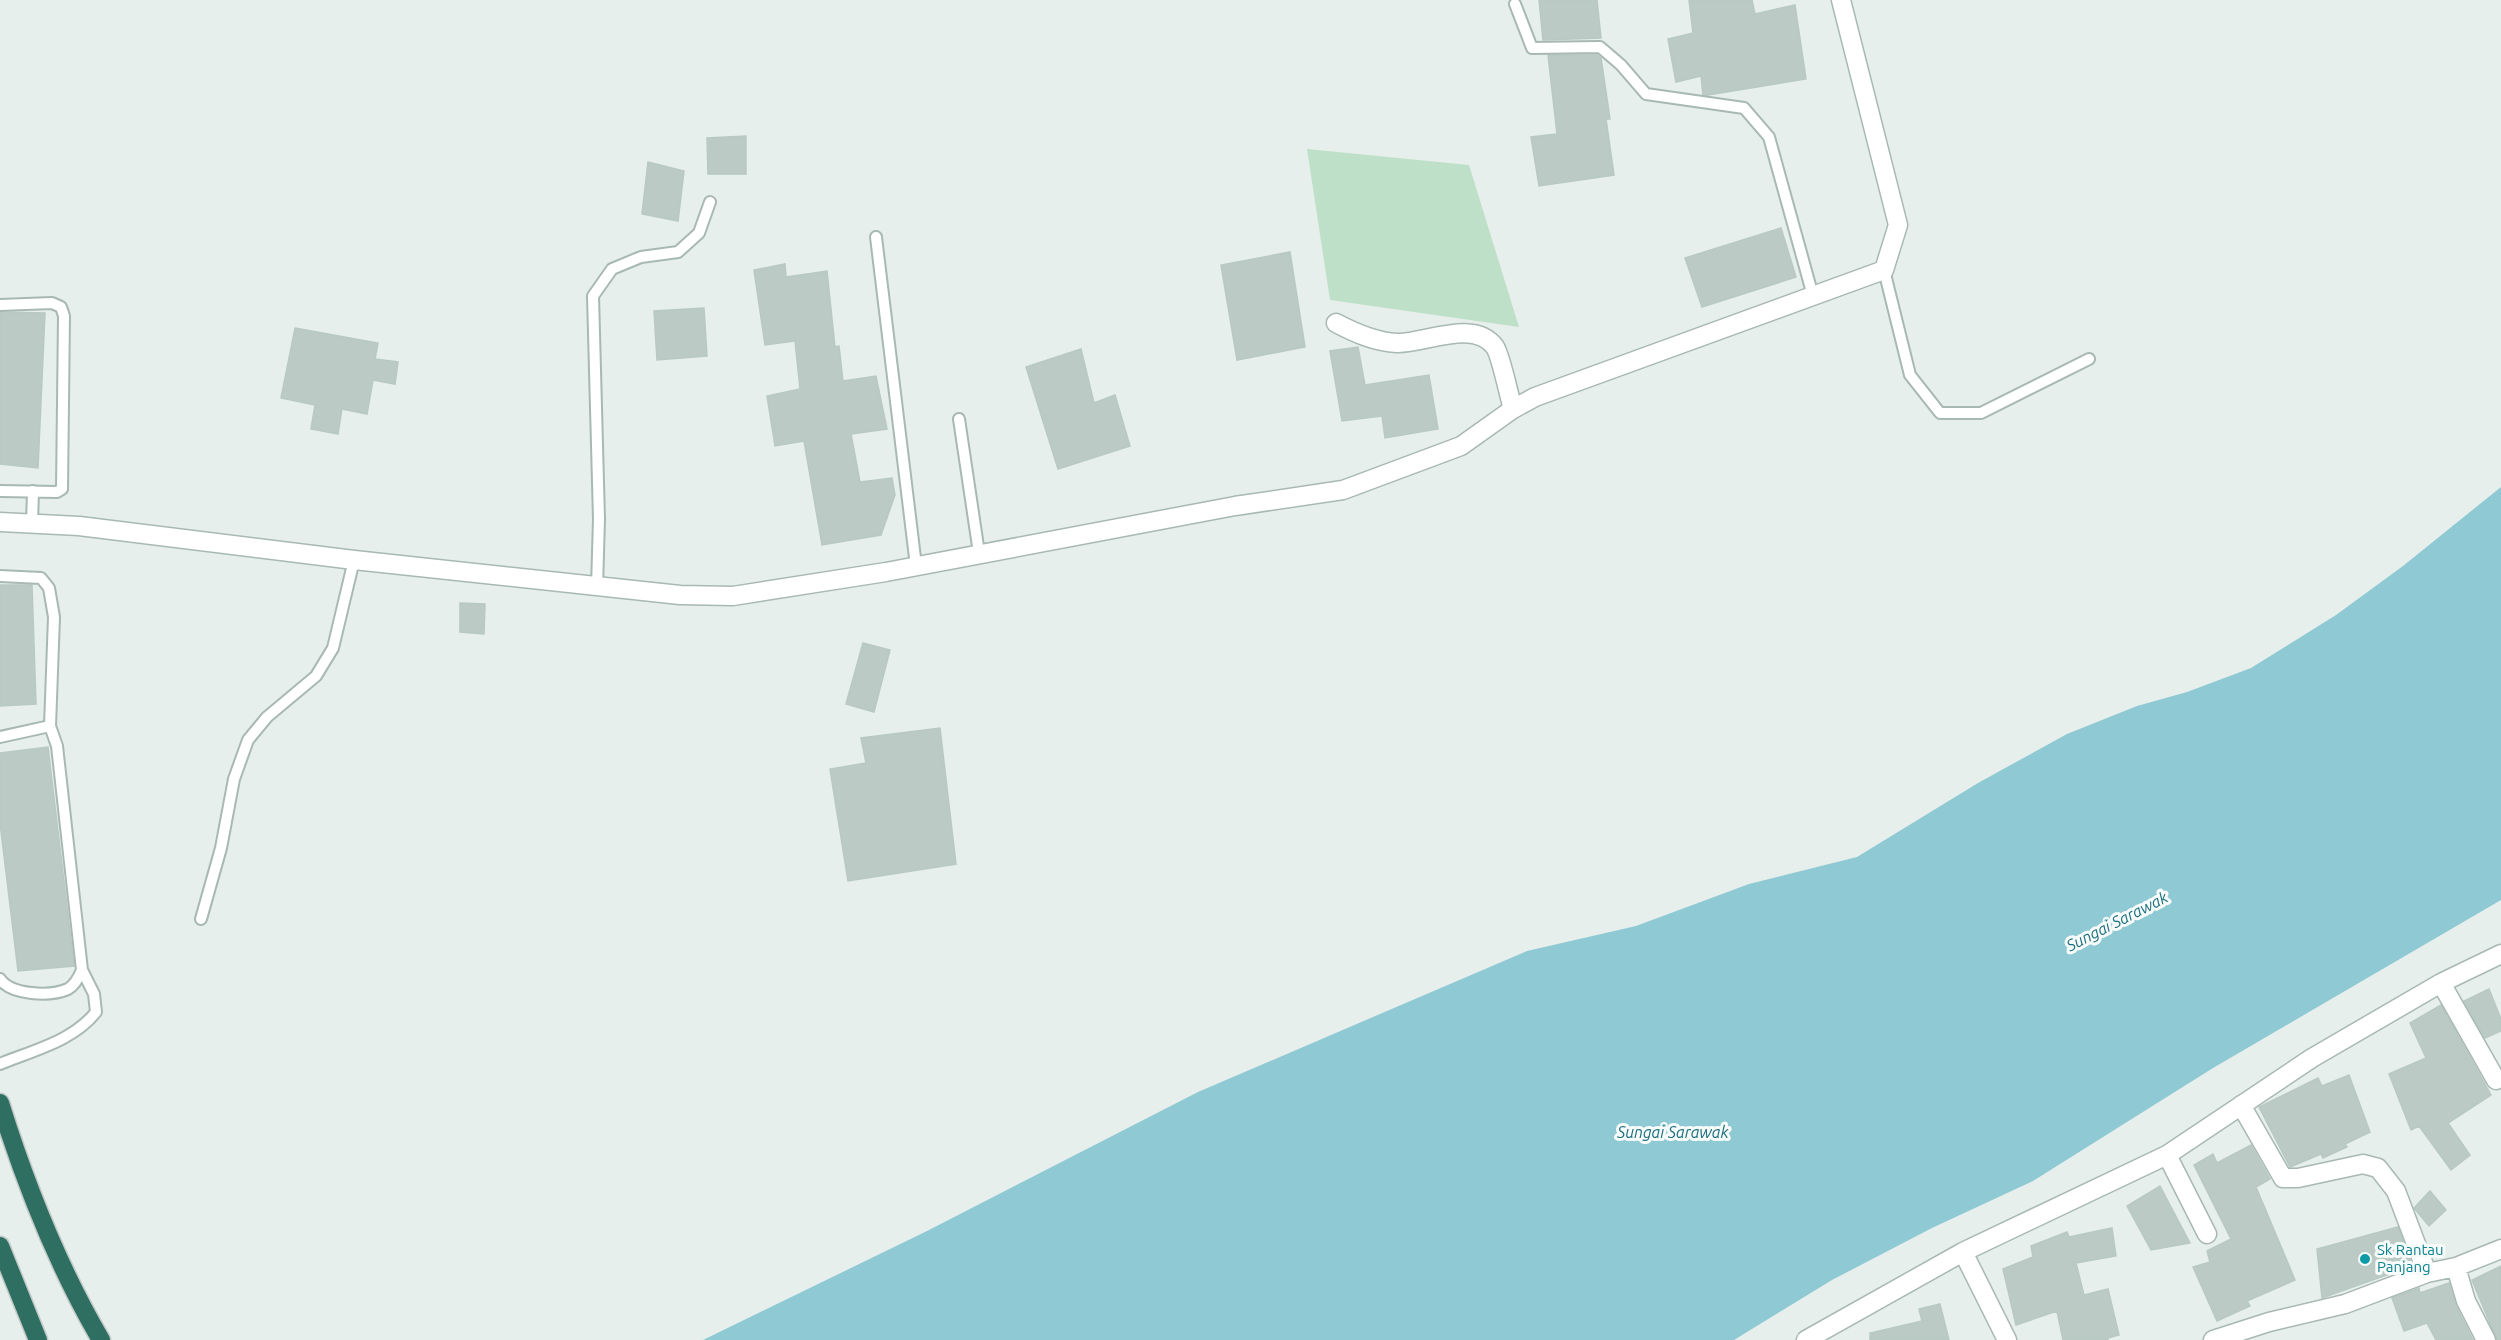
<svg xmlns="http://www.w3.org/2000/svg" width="2501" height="1340" font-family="Ubuntu,sans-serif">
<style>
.green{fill:#bfe0c8}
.water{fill:#8ec9d4}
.building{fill:#bbcac4;stroke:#b8c9c2;stroke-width:1.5}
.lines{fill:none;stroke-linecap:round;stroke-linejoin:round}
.lane-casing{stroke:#a8b8b2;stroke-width:14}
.street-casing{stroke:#a8b8b2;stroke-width:21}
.highway-casing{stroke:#c2cac8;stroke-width:21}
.lane{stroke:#fff;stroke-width:10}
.street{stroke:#fff;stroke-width:18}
.highway{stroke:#2f6f62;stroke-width:18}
.culture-dot{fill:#0f9aa8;stroke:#f7fbf9;stroke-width:2}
.labels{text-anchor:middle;stroke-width:6;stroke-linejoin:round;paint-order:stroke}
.culture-label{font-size:15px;fill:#0d838f;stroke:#f7fbf9;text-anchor:start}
.water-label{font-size:16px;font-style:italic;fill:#1c6f80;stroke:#f7fbf9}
</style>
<rect width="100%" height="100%" fill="#e6efeb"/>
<path class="green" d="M 1307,149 L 1469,165 L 1519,327 L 1330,300 Z"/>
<path class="water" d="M 2501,487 L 2501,900 L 2213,1068 L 2033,1181 L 1932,1228 L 1832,1280 L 1734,1340 L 703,1340 L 927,1231 L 1198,1092 L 1527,951 L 1636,926 L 1749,884 L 1857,857 L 1978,783 L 2067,734 L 2137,706 L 2187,692 L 2251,668 L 2336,615 L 2403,566 Z"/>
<path class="building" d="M 1539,0 L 1597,0 L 1601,38 L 1543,40 Z
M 1689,0 L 1752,0 L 1755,14 L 1795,5 L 1806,79 L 1708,95 L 1703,95 L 1701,76 L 1676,82 L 1668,39 L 1693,33 Z
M 1548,55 L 1597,55 L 1601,58 L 1610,119 L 1606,119 L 1614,175 L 1539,186 L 1531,137 L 1557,134 Z
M 746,136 L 746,174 L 708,174 L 707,138 Z
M 648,162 L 684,171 L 678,221 L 642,214 Z
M 1781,228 L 1796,277 L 1702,307 L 1685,258 Z
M 1290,252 L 1305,347 L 1237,360 L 1221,265 Z
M 785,264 L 786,277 L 827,271 L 835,347 L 839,346 L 843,381 L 876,376 L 887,429 L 851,434 L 860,482 L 892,478 L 895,495 L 881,535 L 822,545 L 804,441 L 775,446 L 767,396 L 800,389 L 795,341 L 765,345 L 754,270 Z
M 704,308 L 707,356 L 657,360 L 654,311 Z
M 0,312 L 45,313 L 38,468 L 0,464 Z
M 295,328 L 378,343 L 375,359 L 398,362 L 395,384 L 373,380 L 367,414 L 342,409 L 338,434 L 311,429 L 315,405 L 281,398 Z
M 1358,347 L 1365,385 L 1429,375 L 1438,429 L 1385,438 L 1382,416 L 1342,421 L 1330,351 Z
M 1081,349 L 1094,403 L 1115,395 L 1130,446 L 1058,469 L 1026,367 Z
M 0,585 L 32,585 L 36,704 L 0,706 Z
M 460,603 L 485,604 L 484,634 L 460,632 Z
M 863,643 L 890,650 L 874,712 L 846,704 Z
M 940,728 L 956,864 L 848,881 L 830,769 L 866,763 L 861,738 Z
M 48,747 L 74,966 L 18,971 L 0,823 L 0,753 Z
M 2489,989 L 2501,1019 L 2501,1031 L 2485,1038 L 2464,1001 Z
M 2441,1005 L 2491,1095 L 2448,1123 L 2470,1155 L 2451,1170 L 2419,1126 L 2411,1130 L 2389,1074 L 2426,1058 L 2410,1023 Z
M 2349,1075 L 2370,1132 L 2345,1144 L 2347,1147 L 2323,1158 L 2321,1154 L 2290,1167 L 2259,1107 L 2318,1078 L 2322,1086 Z
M 2251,1145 L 2270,1179 L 2256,1187 L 2295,1280 L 2247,1301 L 2250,1306 L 2217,1321 L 2193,1267 L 2210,1262 L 2207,1251 L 2231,1239 L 2194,1165 L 2213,1154 L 2217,1163 Z
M 2160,1186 L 2190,1243 L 2151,1250 L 2127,1206 Z
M 2430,1191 L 2446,1210 L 2429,1226 L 2414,1208 Z
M 2398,1227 L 2412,1266 L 2322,1298 L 2317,1249 Z
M 2112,1228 L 2116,1256 L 2076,1263 L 2084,1295 L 2108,1289 L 2119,1335 L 2108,1338 L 2108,1340 L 2063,1340 L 2057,1311 L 2016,1325 L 2003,1269 L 2033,1257 L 2031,1246 L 2067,1232 L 2069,1237 Z
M 2501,1266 L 2501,1340 L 2497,1340 L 2472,1280 Z
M 2449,1283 L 2456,1306 L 2473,1340 L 2436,1340 L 2427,1323 L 2404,1331 L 2392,1298 L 2419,1288 L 2420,1293 Z
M 1940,1304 L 1949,1340 L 1870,1340 L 1870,1333 L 1922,1321 L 1919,1309 Z"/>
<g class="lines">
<defs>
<path id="lane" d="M 1515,4 L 1532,48 L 1600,47 L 1621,65 L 1646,94 L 1744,108 L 1769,137 L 1813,296
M 876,237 L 916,566
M 1884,270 L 1910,375 L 1940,413 L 1981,413 L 2089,359
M 0,305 L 52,303 L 61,307 L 64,316 L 62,489 L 57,492 L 0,491
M 959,419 L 979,553
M 32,523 L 33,491
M 0,576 L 41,578 L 49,588 L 54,617 L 50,726
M 597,587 L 599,519 L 593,296 L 612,269 L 641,257 L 678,252 L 699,233 L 710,202
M 0,737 L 50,726 L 57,746 L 82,970 C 79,977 75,985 68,989 C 50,997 11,995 0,979
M 201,919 L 221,848 L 234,779 L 248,740 L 267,717 L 316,676 L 333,648 L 354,560
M 0,1064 C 34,1050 73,1041 96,1012 L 94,994 L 82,970"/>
<path id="street" d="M 1336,323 C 1355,333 1375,342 1397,343 C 1424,344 1474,318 1495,347 C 1501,356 1509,396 1513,409
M 0,522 L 79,526 L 354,560 L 680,595 L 733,596 L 886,572 L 1235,506 L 1343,490 L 1461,446 L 1513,409 L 1535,397 L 1884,270 L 1898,225 L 1841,0
M 2441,983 L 2496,1080
M 2241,1105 L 2283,1178 L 2298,1178 L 2363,1164 L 2378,1168 L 2396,1191 L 2427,1273
M 2167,1155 L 2207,1234
M 1963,1252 L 2167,1155 L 2312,1058 L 2441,983 L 2501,954
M 2456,1267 L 2466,1301 L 2486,1340
M 1806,1340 L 1963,1252 L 2007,1340
M 2213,1340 L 2269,1322 L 2345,1304 L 2427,1273 L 2456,1267 L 2501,1249"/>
<path id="highway" d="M 0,1103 C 26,1186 57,1265 101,1340
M 0,1246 L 38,1340"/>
</defs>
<use href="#lane" class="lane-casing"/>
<use href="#street" class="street-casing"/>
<use href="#highway" class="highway-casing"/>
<use href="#lane" class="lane"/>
<use href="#street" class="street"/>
<use href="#highway" class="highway"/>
</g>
<circle class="culture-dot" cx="2365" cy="1259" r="6"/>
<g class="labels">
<g class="culture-label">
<text x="2377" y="1255">Sk Rantau<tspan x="2377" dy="17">Panjang</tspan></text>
</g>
<g class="water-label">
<text transform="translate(2117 921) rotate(-27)" y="6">Sungai Sarawak</text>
<text x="1673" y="1138">Sungai Sarawak</text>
</g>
</g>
</svg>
